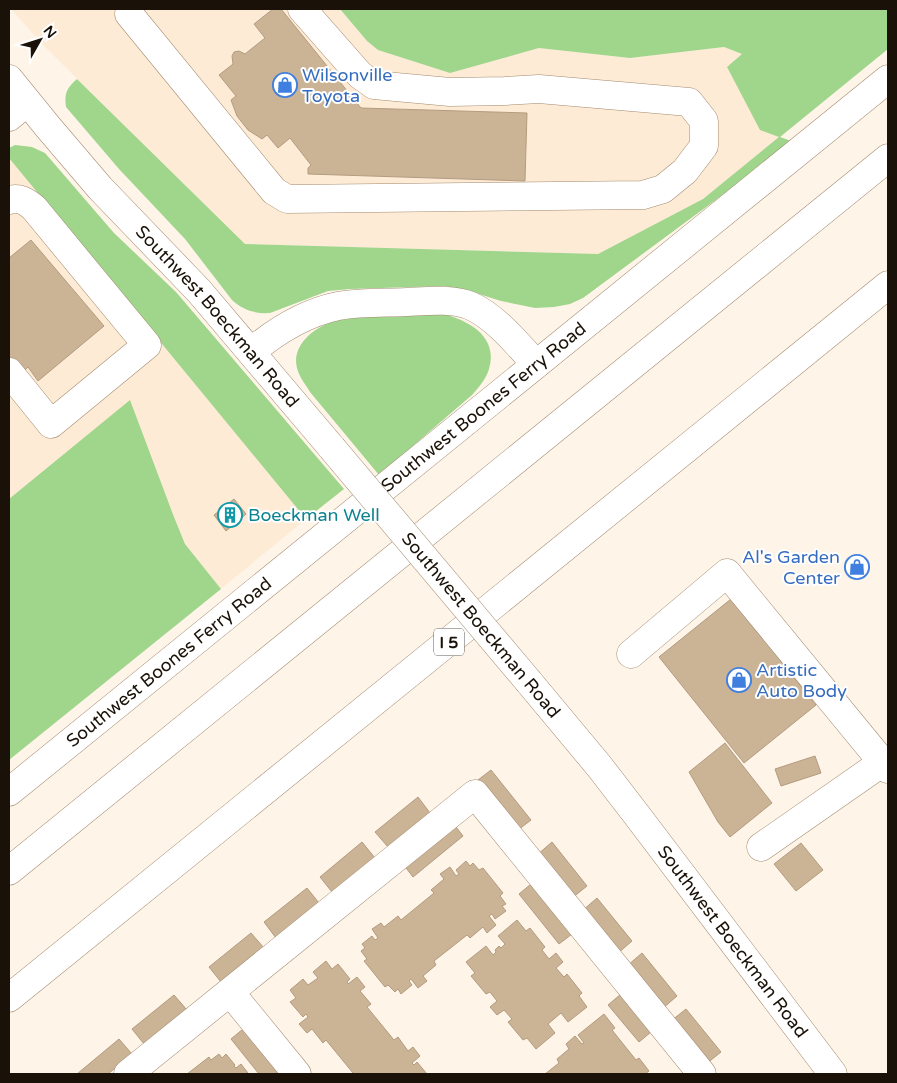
<svg xmlns="http://www.w3.org/2000/svg" width="897" height="1083" font-family="'Varela Round',sans-serif">
<style>
.built{fill:#feebd6}
.green{fill:#a0d58c}
.building{fill:#cbb396;stroke:#b39b7f}
.lines{fill:none;stroke-linecap:round;stroke-linejoin:round}
.minor-casing{stroke:#a38b70;stroke-width:29}
.major-casing{stroke:#a38b70;stroke-width:29}
.highway-casing{stroke:#a38b70;stroke-width:29}
.minor{stroke:#fff;stroke-width:28}
.major{stroke:#fff;stroke-width:28}
.highway{stroke:#fff;stroke-width:28}
.major-bridge-casing{stroke:#a38b70;stroke-width:29;stroke-linecap:butt}
.major-bridge{stroke:#fff;stroke-width:28}
.labels{text-anchor:middle;stroke-width:4;stroke-linejoin:round;paint-order:stroke}
.shield{fill:#fff;stroke:#5f5952;stroke-width:1}
.shield-label{font-size:16px;font-weight:bold;fill:#1a1208}
.shop-label{font-size:18px;fill:#366cbe;stroke:#fff;text-anchor:start}
.street-label{font-size:18px;fill:#1a1208;stroke:#fff}
.culture-label{font-size:18px;fill:#0d838f;stroke:#fff;text-anchor:start}
</style>
<rect width="100%" height="100%" fill="#fef4e8"/>
<path class="built" d="M 11,9 L 340,9 L 367,41 L 378,50 L 450,73 L 539,48 L 630,58 L 724,47 L 742,54 L 780,137 L 703,199 L 598,254 L 245,244 L 44,46 Z
M 9,158 L 306,519 L 221,589 L 185,544 L 174,517 L 130,401 L 9,499 Z"/>
<path class="green" d="M 340,9 L 888,9 L 888,49 L 780,137 L 794,142 L 583,298 L 570,304 L 554,307 L 535,308 L 501,301 L 463,289 L 444,286 L 350,289 L 328,291 L 270,313 C 255,314 243,310 232,300 L 185,239 L 119,169 L 66,107 C 64,93 67,88 77,79 L 245,244 L 598,254 L 703,199 L 779,137 L 760,130 L 727,67 L 742,54 L 724,47 L 630,58 L 539,48 L 450,73 L 378,50 L 367,41 Z
M 15,145 L 32,147 L 45,153 L 114,233 L 176,292 L 344,489 L 306,519 L 9,158 L 9,148 Z
M 439,313 C 466,319 499,335 489,369 C 486,379 479,387 472,395 L 379,475 L 310,392 C 306,385 299,377 297,368 C 291,345 315,327 334,321 C 349,317 365,317 381,316 C 400,315 419,314 439,313 Z
M 130,400 L 174,517 L 185,544 L 221,589 L 9,760 L 9,499 Z"/>
<path class="building" d="M 273,9 L 281,9 L 361,108 L 527,113 L 525,181 L 308,174 L 308,168 L 311,165 L 290,138 L 278,148 L 267,135 L 262,139 L 248,130 L 237,116 L 231,100 L 236,96 L 219,75 L 233,64 L 232,56 L 234,52 L 239,51 L 245,54 L 265,38 L 254,24 Z
M 31,240 L 104,326 L 38,381 L 28,367 L 19,376 L 9,364 L 9,258 Z
M 234,499 L 246,514 L 226,531 L 214,515 Z
M 731,599 L 816,705 L 744,763 L 659,657 Z
M 725,743 L 772,803 L 730,837 L 718,822 L 689,772 Z
M 815,756 L 821,773 L 781,786 L 775,769 Z
M 491,770 L 531,820 L 518,830 L 478,780 Z
M 418,797 L 430,813 L 388,847 L 375,832 Z
M 453,823 L 463,836 L 413,877 L 403,864 Z
M 362,842 L 375,858 L 332,892 L 320,877 Z
M 552,842 L 587,886 L 572,898 L 537,855 Z
M 801,843 L 823,870 L 796,891 L 774,864 Z
M 466,861 L 470,866 L 473,863 L 479,870 L 483,868 L 503,893 L 500,896 L 506,904 L 502,906 L 506,911 L 495,919 L 492,914 L 489,916 L 496,925 L 487,933 L 483,927 L 470,938 L 467,935 L 434,961 L 436,965 L 423,976 L 427,981 L 418,988 L 411,979 L 409,981 L 412,985 L 401,994 L 398,989 L 395,992 L 388,985 L 385,987 L 364,961 L 367,959 L 361,951 L 365,948 L 362,944 L 372,936 L 375,940 L 378,938 L 372,929 L 381,923 L 384,927 L 398,916 L 401,920 L 434,893 L 431,890 L 444,879 L 440,874 L 450,867 L 456,876 L 459,874 L 456,870 Z
M 531,884 L 572,934 L 559,944 L 519,894 Z
M 307,888 L 319,903 L 276,938 L 264,922 Z
M 597,898 L 632,941 L 617,954 L 582,911 Z
M 517,920 L 526,931 L 530,928 L 545,947 L 542,950 L 549,959 L 556,953 L 563,962 L 556,968 L 564,977 L 567,974 L 582,993 L 579,996 L 587,1007 L 568,1022 L 561,1013 L 548,1024 L 555,1033 L 536,1049 L 527,1038 L 523,1040 L 508,1022 L 512,1019 L 504,1010 L 497,1015 L 490,1007 L 497,1001 L 490,992 L 486,994 L 471,976 L 475,973 L 466,962 L 486,946 L 493,955 L 496,952 L 495,950 L 499,946 L 501,948 L 505,944 L 498,936 Z
M 251,933 L 264,948 L 221,982 L 209,967 Z
M 642,953 L 677,996 L 662,1009 L 627,966 Z
M 326,961 L 332,969 L 338,964 L 350,979 L 347,982 L 348,984 L 357,977 L 365,987 L 360,991 L 371,1004 L 367,1007 L 394,1040 L 398,1037 L 408,1051 L 413,1047 L 420,1056 L 412,1063 L 414,1065 L 417,1062 L 427,1074 L 352,1074 L 353,1073 L 326,1040 L 323,1043 L 312,1029 L 307,1033 L 299,1024 L 308,1017 L 306,1014 L 303,1017 L 290,1002 L 296,998 L 290,990 L 303,979 L 308,985 L 318,978 L 313,972 Z
M 621,994 L 651,1032 L 639,1042 L 608,1005 Z
M 174,995 L 187,1010 L 144,1044 L 132,1029 Z
M 686,1009 L 721,1052 L 706,1064 L 671,1021 Z
M 604,1014 L 615,1028 L 612,1030 L 636,1060 L 639,1058 L 649,1071 L 645,1074 L 545,1074 L 559,1063 L 557,1059 L 569,1049 L 566,1044 L 575,1036 L 582,1044 L 584,1043 L 578,1035 Z
M 243,1029 L 280,1074 L 259,1074 L 231,1039 Z
M 119,1039 L 132,1054 L 108,1074 L 77,1074 Z
M 219,1054 L 222,1058 L 226,1054 L 235,1065 L 234,1066 L 236,1068 L 241,1064 L 248,1073 L 247,1074 L 187,1074 L 209,1057 L 211,1060 Z"/>
<g class="lines">
<defs>
<g id="minor">
<path d="M 129,14 L 274,191 L 287,199 L 643,195 L 663,189 L 685,171 L 704,146 L 704,121 L 689,102 L 539,89 L 505,91 L 450,92 L 374,85 L 360,75 L 302,9"/>
<path d="M 9,117 L 27,102"/>
<path d="M 9,200 C 19,197 26,201 34,208 L 147,345 L 51,424 L 9,372"/>
<path d="M 631,654 L 727,573 L 888,769"/>
<path id="s1" d="M 9,792 L 888,79"/>
<path d="M 761,847 L 883,762"/>
<path d="M 230,992 L 297,1074"/>
<path d="M 128,1074 L 475,794 L 702,1074"/>
</g>
<g id="major">
<path id="s2" d="M 9,79 L 48,127 L 100,188 L 199,291 L 332,448"/>
<path d="M 251,352 C 277,330 305,313 338,306 C 361,302 384,303 407,302 C 427,301 452,298 471,306 C 496,317 518,345 536,364"/>
<path id="s3" d="M 529,682 L 599,766 L 636,814 L 833,1074"/>
</g>
<path id="highway" d="M 9,871 L 888,158
M 9,998 L 888,285"/>
</defs>
<use href="#minor" class="minor-casing"/>
<use href="#major" class="major-casing"/>
<use href="#highway" class="highway-casing"/>
<use href="#minor" class="minor"/>
<use href="#major" class="major"/>
<use href="#highway" class="highway"/>
<defs>
<path id="major-bridge" d="M 332,448 L 529,682"/>
</defs>
<use href="#major-bridge" class="major-bridge-casing"/>
<use href="#major-bridge" class="major-bridge"/>
</g>
<defs>
<symbol id="shop-ring" viewBox="-11 -11 22 22"><circle r="9.5" fill="#fff" stroke="#3f7fe0" stroke-width="1.5"/><path d="M-5-2.5h2.3a2.7 3.5 0 0 1 5.4 0H5L5.5 6h-11ZM-1.5-2.5h3a1.5 2.3 0 0 0-3 0Z" fill="#3f7fe0"/></symbol>
<symbol id="building-ring" viewBox="-11 -11 22 22"><circle r="9.5" fill="#fff" stroke="#0f9aa8" stroke-width="1.5"/><path d="M-4-6H4V6H1V3H-1V6H-4ZM-2.5-4.3h1.7v1.8h-1.7ZM.8-4.3h1.7v1.8H.8ZM-2.5-1h1.7V.8h-1.7ZM.8-1h1.7V.8H.8Z" fill="#0f9aa8"/></symbol>
</defs>
<g fill-rule="evenodd">
<use href="#shop-ring" x="271" y="71" width="28" height="28"/>
<use href="#building-ring" x="216" y="501" width="28" height="28"/>
<use href="#shop-ring" x="843" y="553" width="28" height="28"/>
<use href="#shop-ring" x="725" y="666" width="28" height="28"/>
</g>
<g class="labels">
<rect class="shield" x="434" y="628.5" width="30" height="27" rx="4"/>
<g class="shield-label">
<text x="449" y="648">I 5</text>
</g>
<g class="shop-label">
<text x="302" y="81">Wilsonville<tspan x="302" dy="21">Toyota</tspan></text>
<text x="840" y="563" text-anchor="end">Al's Garden<tspan x="840" dy="21">Center</tspan></text>
<text x="756" y="676">Artistic<tspan x="756" dy="21">Auto Body</tspan></text>
</g>
<g class="street-label">
<text dy="6" stroke="none"><textPath href="#s2" startOffset="316">Southwest Boeckman Road</textPath></text>
<text dy="6" stroke="none"><textPath href="#s1" startOffset="611">Southwest Boones Ferry Road</textPath></text>
<text transform="translate(481 625) rotate(50)" y="6">Southwest Boeckman Road</text>
<text dy="6" stroke="none"><textPath href="#s1" startOffset="206">Southwest Boones Ferry Road</textPath></text>
<text dy="6" stroke="none"><textPath href="#s3" startOffset="330">Southwest Boeckman Road</textPath></text>
</g>
<g class="culture-label">
<text x="248" y="521">Boeckman Well</text>
</g>
</g>
<rect width="897" height="1083" fill="none" stroke="#1a1208" stroke-width="20"/>
<g transform="translate(40 40) rotate(51)" stroke="#ffffff" stroke-width="4" paint-order="stroke">
<path d="M0-4L9 19L0 12L-9 19Z" fill="#1a1208"/>
<text y="-8" font-size="14" font-weight="bold" text-anchor="middle" fill="#1a1208">N</text>
</g>
</svg>
